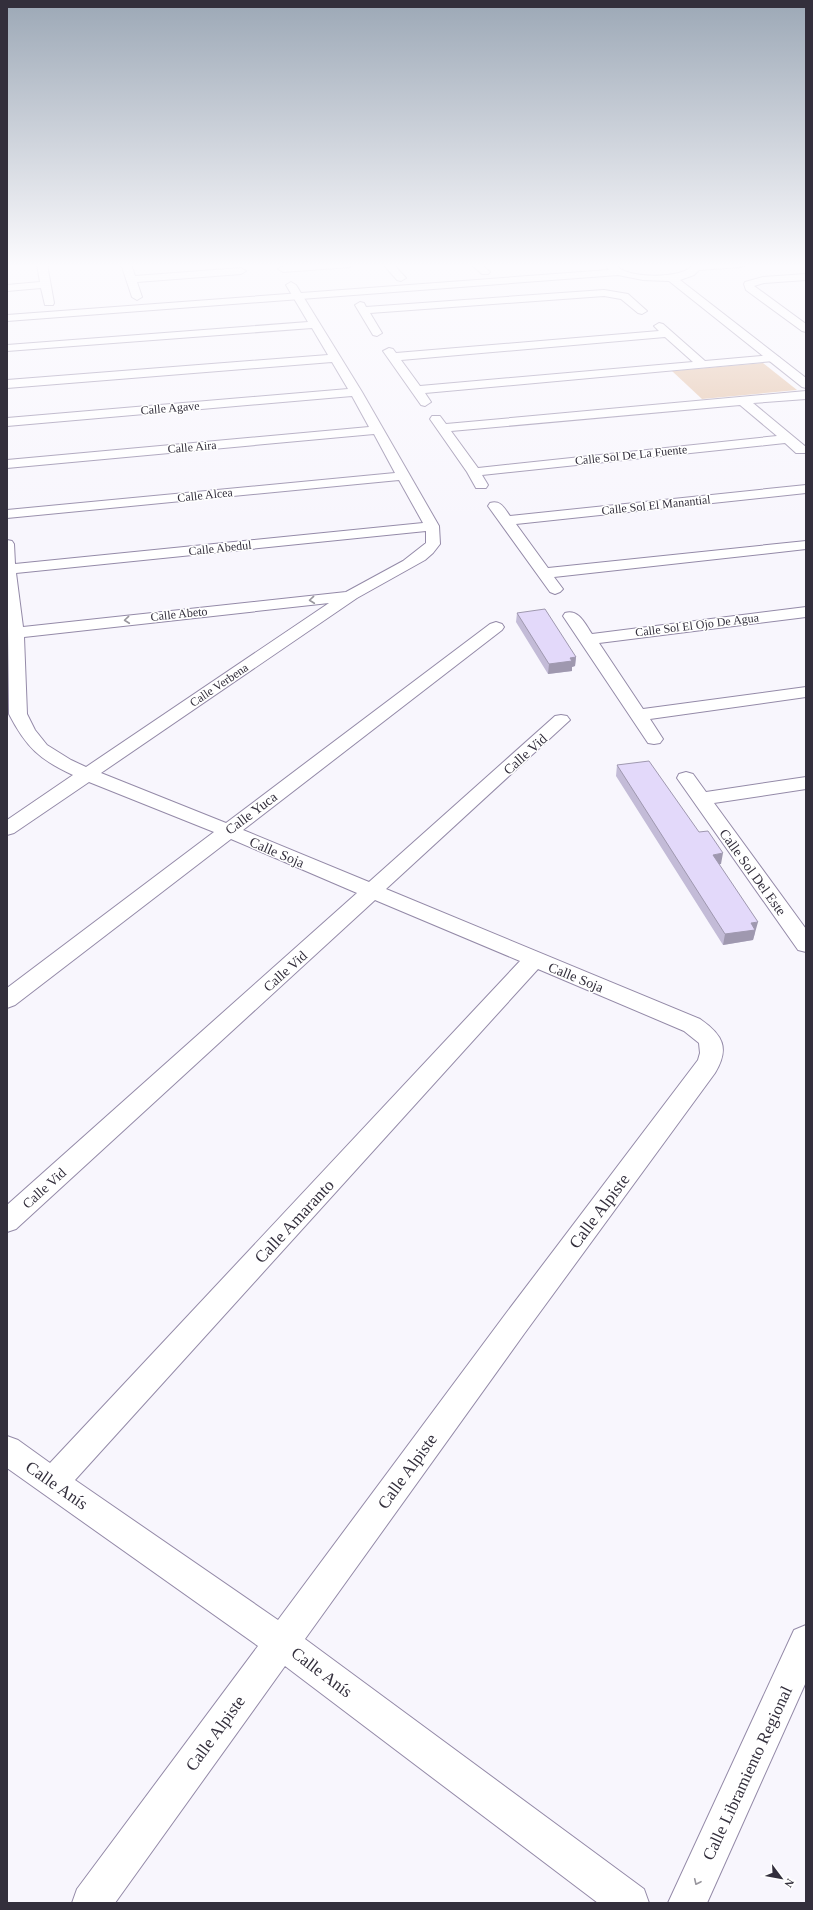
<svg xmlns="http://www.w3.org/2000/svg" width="813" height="1910" font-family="'Times New Roman',serif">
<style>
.green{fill:#e3bfa3}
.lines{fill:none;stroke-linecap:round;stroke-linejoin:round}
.street-casing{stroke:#948aa8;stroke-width:2}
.secondary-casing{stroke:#948aa8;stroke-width:2}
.street{fill:#fff;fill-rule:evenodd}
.secondary{fill:#fff;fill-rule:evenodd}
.wall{fill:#c3bbd7}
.shaded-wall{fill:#9f98af}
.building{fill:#e3d9fa;stroke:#9f98af}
.oneway{stroke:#99979e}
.labels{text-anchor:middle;stroke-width:3;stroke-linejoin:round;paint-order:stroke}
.far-street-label{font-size:12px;fill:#332f3c;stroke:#fff}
.street-label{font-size:14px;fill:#332f3c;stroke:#fff}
.near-street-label{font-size:17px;fill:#332f3c;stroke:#fff}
</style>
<rect width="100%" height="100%" fill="#f8f6fd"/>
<path class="green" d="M 763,363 L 797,390 L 702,399 L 672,371 Z"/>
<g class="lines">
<defs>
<path id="street" d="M 37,264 L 47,264 L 54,303 L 53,305 L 45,305 L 41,288 L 7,291 L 7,285 L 40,282 Z
M 121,264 L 131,264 L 135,276 L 241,268 L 246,271 L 241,274 L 137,282 L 142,297 L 137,300 L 132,297 Z
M 316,264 L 355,264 L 350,267 L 283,272 L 278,269 L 283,266 Z
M 383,264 L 393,264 L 406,278 L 401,281 L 397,280 Z
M 471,264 L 481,264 L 490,272 L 488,274 L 482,274 Z
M 806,274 L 806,280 L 764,283 L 754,286 L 806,324 L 806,332 L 802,331 L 746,290 L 744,284 L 745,282 L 763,277 Z
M 291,282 L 296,285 L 362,392 L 439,526 L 440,544 L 433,553 L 425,560 L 357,598 L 101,773 L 226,823 L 490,624 L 496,622 L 502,624 L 504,627 L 502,630 L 243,830 L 369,882 L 555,716 L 561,715 L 567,716 L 570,720 L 386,889 L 700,1019 C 723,1035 730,1048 715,1073 L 524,1334 L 305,1639 L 644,1889 L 649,1903 L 598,1903 L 285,1666 L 115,1903 L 72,1903 L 77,1889 L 258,1646 L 7,1468 L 7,1436 L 18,1440 L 50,1463 L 520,961 L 375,900 L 16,1229 L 7,1232 L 7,1205 L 357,893 L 231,839 L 15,1005 L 7,1008 L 7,988 L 214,832 L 89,782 L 14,833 L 7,835 L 7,820 L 73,775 C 40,760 26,747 9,714 L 7,540 L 12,541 L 14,544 L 15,564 L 423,523 L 399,480 L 7,518 L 7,510 L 395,473 L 374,434 L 7,468 L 7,460 L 369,427 L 352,396 L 7,426 L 7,418 L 348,389 L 332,362 L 7,388 L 7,380 L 328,355 L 312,328 L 7,351 L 7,345 L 308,322 L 286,285 ZM 426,531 L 426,543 L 403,561 L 346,592 L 23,627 L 16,573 ZM 329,603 L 86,767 L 71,760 L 47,745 L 35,730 L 27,714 L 24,637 ZM 538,969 L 684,1031 L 699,1043 L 700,1053 L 698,1060 L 504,1316 L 278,1620 L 75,1480 Z
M 604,290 L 628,294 L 647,311 L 642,314 L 638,313 L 621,299 L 604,296 L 370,313 L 382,333 L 377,336 L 373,335 L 355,305 L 360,302 L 364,303 L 366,307 Z
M 659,323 L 663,324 L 705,361 L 774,355 L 780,358 L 774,361 L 425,393 L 431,402 L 425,406 L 421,405 L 383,351 L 389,348 L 393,349 L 396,353 L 659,331 L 654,326 ZM 665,337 L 693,362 L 420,386 L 401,360 Z
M 806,391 L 806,399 L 753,403 L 806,447 L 806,453 L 796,453 L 785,443 L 482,475 L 488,485 L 486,488 L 476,488 L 467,472 L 430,419 L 432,416 L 440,416 L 446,424 ZM 740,405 L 777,436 L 478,468 L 451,431 Z
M 806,485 L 806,493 L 516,524 L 548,568 L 806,541 L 806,549 L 554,577 L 563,589 L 560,592 L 555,594 L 550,592 L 488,506 L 490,503 C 501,500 504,508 510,516 Z
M 806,607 L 806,617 L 599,643 L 643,709 L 806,687 L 806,697 L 650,719 L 663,739 L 660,743 L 654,744 L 648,743 L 563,616 L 565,613 C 579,609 585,624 592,634 Z
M 686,772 L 693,774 L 706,792 L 806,777 L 806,789 L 714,803 L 806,929 L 806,952 L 798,950 L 677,778 L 679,774 Z"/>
<path id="secondary" d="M 605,264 L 615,264 C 624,279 679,279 691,267 L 689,264 L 745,264 L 743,266 L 740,267 L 699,270 L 694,275 L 680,280 L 806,378 L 806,388 L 802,387 L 669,281 L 643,280 L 618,275 L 7,321 L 7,315 L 609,270 Z
M 806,1625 L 806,1682 L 707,1903 L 668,1903 L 794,1630 Z"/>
</defs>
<use href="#street" class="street-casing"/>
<use href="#secondary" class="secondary-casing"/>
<use href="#street" class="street"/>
<use href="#secondary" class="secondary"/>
</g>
<path class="wall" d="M 517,613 L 576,657 L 575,666 L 572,667 L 572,671 L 548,674 L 516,622 Z
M 617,765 L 721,864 L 719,864 L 755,933 L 753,940 L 723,945 L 616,776 Z"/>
<path class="shaded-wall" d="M 576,657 L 575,666 L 572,667 L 572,671 L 548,674 L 549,664 L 570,658 Z
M 723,853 L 721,864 L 711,866 L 713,855 Z
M 758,922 L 753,940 L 723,945 L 725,934 L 751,923 Z"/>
<path class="building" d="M 545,609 L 576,657 L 570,658 L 572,661 L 549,664 L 517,613 Z
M 649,761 L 699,832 L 708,831 L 723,853 L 713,855 L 758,922 L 751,923 L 755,930 L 725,934 L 617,765 Z"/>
<defs><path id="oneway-chevron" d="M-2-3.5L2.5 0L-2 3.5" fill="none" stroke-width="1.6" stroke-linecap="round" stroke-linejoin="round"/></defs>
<g class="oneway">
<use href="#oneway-chevron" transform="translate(312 600) rotate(174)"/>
<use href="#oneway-chevron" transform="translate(127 620) rotate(174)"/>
<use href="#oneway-chevron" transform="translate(697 1882) rotate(115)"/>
</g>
<linearGradient id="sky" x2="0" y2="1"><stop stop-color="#9ca8b6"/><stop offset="0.5" stop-color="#fcfbfe"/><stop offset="1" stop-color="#fcfbfe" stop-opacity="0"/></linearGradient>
<rect width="813" height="531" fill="url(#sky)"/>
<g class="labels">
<g class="far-street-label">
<text transform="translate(170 408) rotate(-5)" y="4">Calle Agave</text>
<text transform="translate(192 447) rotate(-5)" y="4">Calle Aira</text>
<text transform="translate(631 455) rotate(-6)" y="4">Calle Sol De La Fuente</text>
<text transform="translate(205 495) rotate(-6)" y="4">Calle Alcea</text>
<text transform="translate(656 505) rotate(-6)" y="4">Calle Sol El Manantial</text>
<text transform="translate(220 548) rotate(-6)" y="4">Calle Abedul</text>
<text transform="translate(179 614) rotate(-6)" y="4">Calle Abeto</text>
<text transform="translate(697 625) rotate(-7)" y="4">Calle Sol El Ojo De Agua</text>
<text transform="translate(219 685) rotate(-34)" y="4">Calle Verbena</text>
</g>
<g class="street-label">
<text transform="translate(525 754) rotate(-42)" y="5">Calle Vid</text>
<text transform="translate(251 813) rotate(-37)" y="5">Calle Yuca</text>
<text transform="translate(277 852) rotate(23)" y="5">Calle Soja</text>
<text transform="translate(753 872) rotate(54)" y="5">Calle Sol Del Este</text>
<text transform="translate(285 971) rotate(-42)" y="5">Calle Vid</text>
<text transform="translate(576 977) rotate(22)" y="5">Calle Soja</text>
<text transform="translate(44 1188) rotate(-42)" y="5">Calle Vid</text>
</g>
<g class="near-street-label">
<text transform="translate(599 1211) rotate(-53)" y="6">Calle Alpiste</text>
<text transform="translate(294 1221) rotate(-47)" y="6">Calle Amaranto</text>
<text transform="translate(407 1471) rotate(-54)" y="6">Calle Alpiste</text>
<text transform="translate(57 1485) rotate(35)" y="6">Calle Anís</text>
<text transform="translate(322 1672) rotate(37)" y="6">Calle Anís</text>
<text transform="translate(215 1733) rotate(-54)" y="6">Calle Alpiste</text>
<text transform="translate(747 1773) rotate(-65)" y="6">Calle Libramiento Regional</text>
</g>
</g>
<rect width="813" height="1910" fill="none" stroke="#332f3c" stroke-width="16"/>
<g transform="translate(781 1878) rotate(122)" stroke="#ffffff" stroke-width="3" paint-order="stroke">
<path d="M0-3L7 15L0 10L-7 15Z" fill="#332f3c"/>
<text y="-6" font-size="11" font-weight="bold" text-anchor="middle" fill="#332f3c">N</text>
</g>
</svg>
